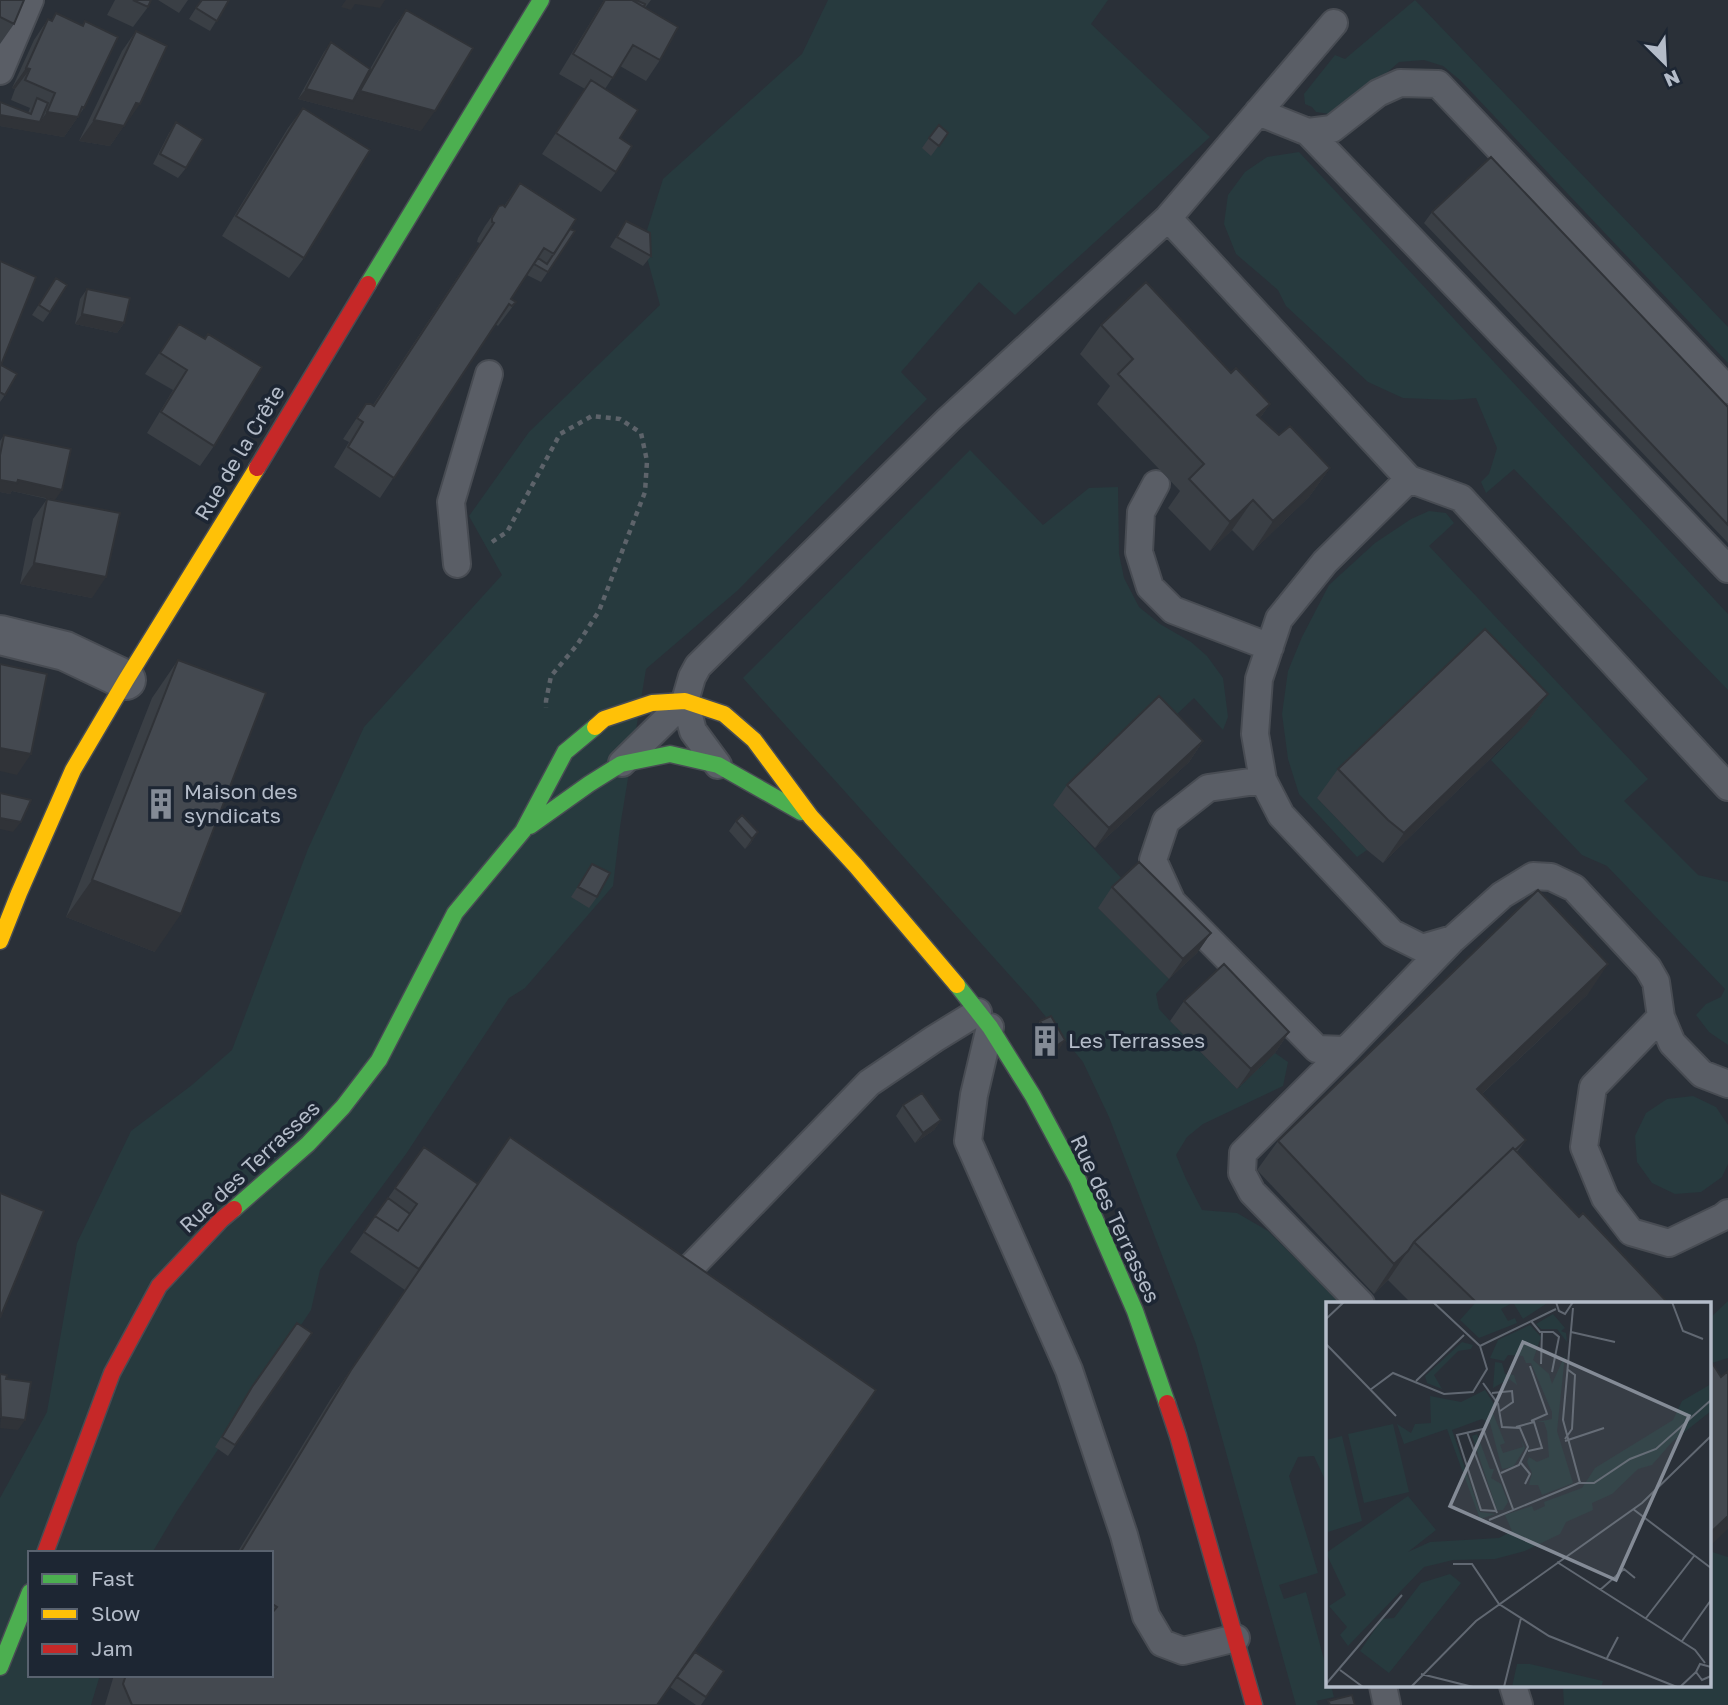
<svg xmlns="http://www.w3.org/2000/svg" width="1728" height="1705" font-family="'Golos Text',sans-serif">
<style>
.green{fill:#273a3e}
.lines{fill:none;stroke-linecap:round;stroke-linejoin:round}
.lane-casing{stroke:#484c53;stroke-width:30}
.street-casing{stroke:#484c53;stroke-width:42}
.fast-casing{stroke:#484c53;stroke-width:19}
.slow-casing{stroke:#484c53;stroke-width:19}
.jam-casing{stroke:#484c53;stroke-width:19}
.path{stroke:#5d636a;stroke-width:4.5;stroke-dasharray:5 5;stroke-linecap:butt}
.lane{stroke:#5a5e66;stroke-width:26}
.street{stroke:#5a5e66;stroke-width:38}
.fast{stroke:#4caf50;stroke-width:16}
.slow{stroke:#ffc107;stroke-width:16}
.jam{stroke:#c62828;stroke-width:16}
.wall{fill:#3a3f45}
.shaded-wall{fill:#303338}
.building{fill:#444950;stroke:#303338;stroke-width:2}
.labels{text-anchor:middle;stroke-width:7;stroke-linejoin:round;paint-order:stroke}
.street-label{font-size:21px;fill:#b4bcc9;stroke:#1d2633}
.poi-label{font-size:21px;fill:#b4bcc9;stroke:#1d2633;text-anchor:start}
.inset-road{fill:none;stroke:#616872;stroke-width:2}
.view{fill:#848b96;fill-opacity:0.15;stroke:#848b96;stroke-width:3.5}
.inset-edge{fill:none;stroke:#b4bcc9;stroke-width:3.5}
</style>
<rect width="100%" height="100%" fill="#2a3038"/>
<path class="green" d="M 828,0 L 1108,0 L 1091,24 L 1210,137 L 1015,315 L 979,282 L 901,372 L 927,399 L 737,591 L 646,669 L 620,827 L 613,886 L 525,988 L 509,998 L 406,1154 L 320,1270 L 311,1310 L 177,1511 L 152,1553 L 30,1553 L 30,1675 L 100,1675 L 91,1705 L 0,1705 L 0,1498 L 47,1412 L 77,1243 L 131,1131 L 192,1085 L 232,1050 L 308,849 L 364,727 L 502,575 L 469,516 L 529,432 L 660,305 L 643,243 L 663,179 L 802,54 Z
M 1415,0 L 1728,327 L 1728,363 L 1460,80 L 1443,66 L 1424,60 L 1399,62 L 1352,104 L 1337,115 L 1316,112 L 1312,107 L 1305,104 L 1304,94 L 1335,55 L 1345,59 Z
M 1299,152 L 1728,614 L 1728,690 L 1514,469 L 1486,493 L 1481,482 L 1489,474 L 1497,448 L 1476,398 L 1452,400 L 1403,398 L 1368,382 L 1286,306 L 1278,290 L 1236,254 L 1224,224 L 1228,195 L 1245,172 L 1267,157 Z
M 970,450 L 1043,525 L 1089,488 L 1118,487 L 1119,554 L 1124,578 L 1139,607 L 1160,624 L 1191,642 L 1207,656 L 1223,678 L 1228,717 L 1223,730 L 1194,698 L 1159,731 L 1053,805 L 1125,882 L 1098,908 L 1169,979 L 1156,994 L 1159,1009 L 1170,1021 L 1237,1089 L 1275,1053 L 1288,1062 L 1283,1086 L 1203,1124 L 1187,1137 L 1176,1155 L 1186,1179 L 1202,1210 L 1237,1213 L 1268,1231 L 1341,1304 L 1327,1304 L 1327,1484 L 1314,1456 L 1298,1457 L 1289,1476 L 1318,1573 L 1279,1585 L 1284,1599 L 1306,1592 L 1327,1671 L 1327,1686 L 1331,1686 L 1334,1697 L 1316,1701 L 1318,1705 L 1296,1705 L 1196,1344 L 1109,1117 L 1083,1062 L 1032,1000 L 743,678 Z
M 1429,511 L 1446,513 L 1454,523 L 1429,546 L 1648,779 L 1624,801 L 1698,875 L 1728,882 L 1728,1045 L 1709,1032 L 1696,1015 L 1706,1004 L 1721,997 L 1725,989 L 1607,866 L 1582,855 L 1491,760 L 1527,723 L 1317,798 L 1367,850 L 1357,857 L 1299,794 L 1288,759 L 1282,714 L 1288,671 L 1302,637 L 1329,585 L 1375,543 L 1411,519 Z
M 1693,1096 L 1716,1107 L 1728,1125 L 1728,1164 L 1722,1177 L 1701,1192 L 1675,1194 L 1652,1183 L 1637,1162 L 1635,1136 L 1646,1113 L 1667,1099 Z
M 1728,1301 L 1728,1358 L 1709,1364 L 1709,1319 Z
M 1709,1551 L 1728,1557 L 1728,1705 L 1564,1705 L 1563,1686 L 1709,1686 Z"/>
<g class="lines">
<defs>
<path id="lane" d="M 0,71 L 30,0
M 1258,112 L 1308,132 L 1728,569
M 1308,132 L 1332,129 L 1378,93 L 1400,83 L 1438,84 L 1728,390
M 1168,218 L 1409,479 L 1461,498 L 1728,787
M 1409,479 L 1325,562 L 1279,619 L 1259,679 L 1255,734 L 1263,780 L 1281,815 L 1392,933 L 1422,948 L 1453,939 L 1502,895 L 1533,876 L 1551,877 L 1574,888 L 1648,968 L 1656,982 L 1661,1017 L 1672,1043 L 1702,1074 L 1728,1084
M 1156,484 L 1141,512 L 1139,552 L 1150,587 L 1173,610 L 1270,647
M 457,564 L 451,502 L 489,374
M 685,701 L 693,731 L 718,765
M 622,763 L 685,701 L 692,677 L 698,666 L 948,420 L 1168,218 L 1334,23
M 1263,780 L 1208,788 L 1166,821 L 1153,860 L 1172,902 L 1317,1049 L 1346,1050 L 1451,941
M 1661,1017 L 1593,1087 L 1584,1147 L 1605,1198 L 1631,1232 L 1669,1243 L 1723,1217 L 1728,1213
M 990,1027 L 974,1095 L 968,1141 L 1069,1370 L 1124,1535 L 1146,1616 L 1162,1643 L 1183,1651 L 1236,1638
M 1346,1050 L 1243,1153 L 1242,1173 L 1252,1192 L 1361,1304
M 689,1269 L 869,1083 L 934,1039 L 978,1012
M 1383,1686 L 1387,1705
M 1513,1686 L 1519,1705"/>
<path id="street" d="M 0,635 L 65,651 L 126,680"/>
<path id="fast" d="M 368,284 L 541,0
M 530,826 L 589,784 L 621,764 L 670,754 L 718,765 L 801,812
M 957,985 L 990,1027 L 1033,1096 L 1078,1180 L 1135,1311 L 1167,1403
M 234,1209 L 308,1144 L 343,1107 L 379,1060 L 455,913 L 523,831 L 565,752 L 595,727
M 0,1667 L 30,1592"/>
<path id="slow" d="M 595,727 L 604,719 L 652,703 L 685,701 L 724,714 L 754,740 L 811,817 L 856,866 L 957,985
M 0,941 L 19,893 L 73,770 L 126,680 L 257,468"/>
<path id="jam" d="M 257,468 L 368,284
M 1167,1403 L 1178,1436 L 1254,1705
M 45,1553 L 112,1373 L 159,1286 L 221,1220 L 234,1209"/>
</defs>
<use href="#lane" class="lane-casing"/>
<use href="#street" class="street-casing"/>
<use href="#fast" class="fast-casing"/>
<use href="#slow" class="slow-casing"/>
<use href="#jam" class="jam-casing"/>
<path class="path" d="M 492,542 L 507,532 L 560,434 L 592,416 L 620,419 L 641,433 L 647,461 L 645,492 L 599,611 L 577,645 L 551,676 L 546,701 L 546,708"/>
<use href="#lane" class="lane"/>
<use href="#street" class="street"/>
<use href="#fast" class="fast"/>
<use href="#slow" class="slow"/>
<use href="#jam" class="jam"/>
</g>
<path class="wall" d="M 0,0 L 14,24 L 0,44 Z
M 115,0 L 151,0 L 148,7 L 133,27 L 107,15 Z
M 158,0 L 188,0 L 179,13 Z
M 201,0 L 229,0 L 210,31 L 189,19 Z
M 604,0 L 651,0 L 645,8 L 660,60 L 646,81 L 620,66 L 605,89 L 620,138 L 616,172 L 601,192 L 542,154 L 585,89 L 559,74 Z
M 406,10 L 421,131 L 298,99 L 324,52 L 331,42 L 370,69 L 392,30 Z
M 56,13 L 82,26 L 85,21 L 84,108 L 64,137 L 0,126 L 28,113 L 30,108 L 11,100 L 15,89 L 12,88 L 34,40 L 48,19 L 51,21 Z
M 136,31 L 125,124 L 110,146 L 79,141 L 122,51 Z
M 303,108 L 304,258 L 289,278 L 222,236 L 288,128 Z
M 176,122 L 186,168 L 178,178 L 153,164 L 169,133 Z
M 948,133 L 931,156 L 922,148 L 929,138 Z
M 520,183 L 570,229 L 575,231 L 541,282 L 527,275 L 511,299 L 516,302 L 498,326 L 495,324 L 380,498 L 334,467 L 349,442 L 343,439 L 366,404 L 373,405 L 480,243 L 477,242 L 478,238 L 485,226 L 499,206 L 504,206 Z
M 1432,212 L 1728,407 L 1728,543 L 1424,223 Z
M 626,221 L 651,256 L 643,266 L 610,247 Z
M 0,261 L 1,365 L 5,395 L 0,402 Z
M 56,278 L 50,312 L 43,322 L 32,315 Z
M 87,289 L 124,323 L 117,333 L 75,324 L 80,299 Z
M 179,324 L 204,339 L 208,334 L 214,446 L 200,466 L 147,433 L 173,390 L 145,374 Z
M 1101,325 L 1231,373 L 1270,404 L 1260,418 L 1279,435 L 1330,468 L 1309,497 L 1253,551 L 1232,530 L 1210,551 L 1168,508 L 1180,491 L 1097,404 L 1110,386 L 1080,354 Z
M 4,435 L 55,500 L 92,598 L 20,584 L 33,519 L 47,499 L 12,491 L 10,494 L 0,492 L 0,441 Z
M 178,660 L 155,952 L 66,917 L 152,698 Z
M 1548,694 L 1527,723 L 1383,863 L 1367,850 L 1317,798 L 1338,769 Z
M 1203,741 L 1189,762 L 1095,848 L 1053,805 L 1067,785 Z
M 736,821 L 758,832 L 751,843 L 745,849 L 729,831 Z
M 592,864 L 597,897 L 589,908 L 571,897 Z
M 1112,887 L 1211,933 L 1197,953 L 1169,979 L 1098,908 Z
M 1588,994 L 1482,1094 L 1526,1140 L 1517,1152 L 1579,1217 L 1669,1304 L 1412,1304 L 1388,1280 L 1374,1294 L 1257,1170 L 1278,1141 Z
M 1184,1001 L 1289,1032 L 1275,1053 L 1237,1089 L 1170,1021 Z
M 1040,1021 L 1058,1051 L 1047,1057 L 1033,1032 Z
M 903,1105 L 941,1120 L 934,1130 L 915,1143 L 896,1116 Z
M 424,1147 L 657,1705 L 105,1705 L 114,1675 L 271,1675 L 271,1553 L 237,1553 L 330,1400 L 405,1290 L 350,1252 Z
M 297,1323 L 312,1333 L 228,1456 L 215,1447 L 245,1398 Z
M 695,1652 L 724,1671 L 701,1705 L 696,1705 L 670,1687 Z"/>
<path class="shaded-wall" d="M 346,0 L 385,0 L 380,8 L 355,4 L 351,10 L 341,7 Z
M 26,68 L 30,69 L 15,89 L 12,88 Z
M 306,89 L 353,101 L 360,91 L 435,111 L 421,131 L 298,99 Z
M 136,103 L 140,104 L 126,124 Z
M 47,112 L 78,117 L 64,137 L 33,132 Z
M 0,115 L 40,122 L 33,132 L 0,126 Z
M 94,120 L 124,126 L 110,146 L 79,141 Z
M 82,314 L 124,323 L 117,333 L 75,324 Z
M 1270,404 L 1249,433 L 1257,415 Z
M 1330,468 L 1309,497 L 1253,551 L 1273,521 Z
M 0,480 L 18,480 L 62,490 L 55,500 L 12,491 L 10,494 L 0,492 Z
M 1253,500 L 1232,530 L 1210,551 L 1230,522 Z
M 34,563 L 106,577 L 92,598 L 20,584 Z
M 1548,694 L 1527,723 L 1383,863 L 1404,833 Z
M 1203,741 L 1189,762 L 1095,848 L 1109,828 Z
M 0,748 L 31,754 L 17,775 L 0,771 Z
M 0,818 L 21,822 L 13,832 L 0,829 Z
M 758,832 L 751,843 L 745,849 L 752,839 Z
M 92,880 L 181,914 L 155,952 L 66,917 Z
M 1211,933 L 1197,953 L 1169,979 L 1183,959 Z
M 1608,964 L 1588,994 L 1456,1118 L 1477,1089 Z
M 1289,1032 L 1275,1053 L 1237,1089 L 1251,1069 Z
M 1065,1040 L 1058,1051 L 1047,1057 L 1055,1047 Z
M 941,1120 L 934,1130 L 915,1143 L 923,1133 Z
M 1408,1251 L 1388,1280 L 1374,1294 L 1394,1264 Z
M 1,1417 L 25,1420 L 18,1430 L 0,1428 Z
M 1728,1516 L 1728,1529 L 1709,1547 L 1709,1534 Z"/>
<path class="building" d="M 0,0 L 24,0 L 14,24 L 0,17 Z
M 133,0 L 151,0 L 148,7 Z
M 202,0 L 229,0 L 217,21 L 196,8 Z
M 605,0 L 632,0 L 678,27 L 660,60 L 633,45 L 613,78 L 573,54 Z
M 632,0 L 636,0 L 645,4 L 644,7 Z
M 406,10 L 473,48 L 435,111 L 360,91 Z
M 56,13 L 83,26 L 85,21 L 118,37 L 84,108 L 82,107 L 78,117 L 47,112 L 55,93 L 25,80 L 30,69 L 26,68 L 48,19 L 52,21 Z
M 136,31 L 167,46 L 140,104 L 136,103 L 124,126 L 94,120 Z
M 331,42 L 370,69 L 353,101 L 306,89 Z
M 591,80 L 638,110 L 620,138 L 632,146 L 616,172 L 556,133 Z
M 37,98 L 48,103 L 40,122 L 0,115 L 0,102 L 31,114 Z
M 303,108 L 370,150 L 304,258 L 236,216 Z
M 176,122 L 203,139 L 186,168 L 160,154 Z
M 939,125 L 948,133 L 939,146 L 929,138 Z
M 1491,157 L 1728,407 L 1728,525 L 1432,212 Z
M 520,183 L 576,219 L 554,254 L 544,248 L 511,299 L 516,302 L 512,306 L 509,304 L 394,478 L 348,447 L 363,422 L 357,418 L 366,404 L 371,404 L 374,406 L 494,223 L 492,222 L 492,218 L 499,206 L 503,205 L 505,207 Z
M 626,221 L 650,233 L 651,256 L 617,237 Z
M 570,229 L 575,231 L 548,272 L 534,264 L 538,258 L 547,264 Z
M 0,261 L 36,277 L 1,365 L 17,374 L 5,395 L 0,392 Z
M 56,278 L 67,285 L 50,312 L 39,305 Z
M 1146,282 L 1231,373 L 1236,368 L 1270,404 L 1257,415 L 1279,435 L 1290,426 L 1330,468 L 1273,521 L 1253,500 L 1230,522 L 1189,479 L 1204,464 L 1118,374 L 1133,359 L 1101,325 Z
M 87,289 L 130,298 L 124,323 L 82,314 Z
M 179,324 L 205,339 L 208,334 L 262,367 L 214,446 L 161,412 L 187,370 L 160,353 Z
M 4,435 L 71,449 L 62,490 L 18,480 L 17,483 L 0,480 L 0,455 Z
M 47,499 L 120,513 L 106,577 L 34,563 Z
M 1485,629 L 1548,694 L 1404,833 L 1388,820 L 1338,769 Z
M 178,660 L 266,693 L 181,914 L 92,880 Z
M 0,664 L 47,674 L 31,754 L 0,748 Z
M 1159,696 L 1203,741 L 1109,828 L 1067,785 Z
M 0,793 L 31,800 L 21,822 L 0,818 Z
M 742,815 L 758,832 L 752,839 L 736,821 Z
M 1139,862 L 1211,933 L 1183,959 L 1112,887 Z
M 592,864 L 610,873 L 597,897 L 578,887 Z
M 1538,890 L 1608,964 L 1477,1089 L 1526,1140 L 1515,1150 L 1513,1148 L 1414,1242 L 1408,1251 L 1394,1264 L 1278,1141 Z
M 1224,964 L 1289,1032 L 1251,1069 L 1184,1001 Z
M 1051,1016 L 1065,1040 L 1055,1047 L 1040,1021 Z
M 922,1093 L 941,1120 L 923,1133 L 903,1105 Z
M 510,1137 L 876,1390 L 657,1705 L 132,1705 L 123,1684 L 126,1675 L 271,1675 L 271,1614 L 277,1607 L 271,1603 L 271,1553 L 240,1553 L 351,1370 Z
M 424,1147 L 478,1184 L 419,1269 L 364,1232 L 375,1216 L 398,1231 L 417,1204 L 395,1188 Z
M 1513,1148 L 1579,1217 L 1583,1213 L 1669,1304 L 1478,1304 L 1414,1242 Z
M 0,1193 L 44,1211 L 0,1318 Z
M 388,1198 L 410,1214 L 398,1231 L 375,1216 Z
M 297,1323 L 312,1333 L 235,1445 L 222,1437 L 252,1387 Z
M 1709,1358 L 1721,1377 L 1728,1371 L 1728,1516 L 1709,1534 Z
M 0,1374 L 7,1375 L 6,1379 L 31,1382 L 25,1420 L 1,1417 Z
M 695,1652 L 724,1671 L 706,1697 L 677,1677 Z
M 1352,1695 L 1355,1705 L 1330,1705 L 1328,1701 Z"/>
<defs>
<symbol id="building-bare" viewBox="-9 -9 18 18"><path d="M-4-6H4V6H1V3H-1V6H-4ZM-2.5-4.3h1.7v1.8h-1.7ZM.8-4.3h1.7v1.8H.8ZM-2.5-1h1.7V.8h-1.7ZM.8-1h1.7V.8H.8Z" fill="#848b96" stroke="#1d2633" stroke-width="2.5" paint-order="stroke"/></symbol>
</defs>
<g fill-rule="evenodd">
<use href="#building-bare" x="139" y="782" width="44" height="44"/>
<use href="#building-bare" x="1023" y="1019" width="44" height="44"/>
</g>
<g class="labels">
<g class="street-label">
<text transform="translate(240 453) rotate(-59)" y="7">Rue de la Crête</text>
<text transform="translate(250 1167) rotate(-43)" y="7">Rue des Terrasses</text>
<text transform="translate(1115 1219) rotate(65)" y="7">Rue des Terrasses</text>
</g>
<g class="poi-label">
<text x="184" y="799">Maison des<tspan x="184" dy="24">syndicats</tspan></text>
<text x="1068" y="1048">Les Terrasses</text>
</g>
</g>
<g transform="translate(1326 1302)">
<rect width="385" height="385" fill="#2a3038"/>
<path d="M 150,0 L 223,0 L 197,17 L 188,2 L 184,2 L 175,7 L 182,19 L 189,16 L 191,21 L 153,36 L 134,18 ZM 227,12 L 239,26 L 235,29 L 240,31 L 241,40 L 231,27 L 215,27 L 210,22 ZM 204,23 L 215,35 L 207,58 L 223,72 L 226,82 L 239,53 L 231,129 L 247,181 L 216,193 L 212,183 L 203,183 L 206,171 L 201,160 L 203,155 L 211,160 L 223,155 L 221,129 L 218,120 L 211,120 L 226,117 L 226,110 L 205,61 L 200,61 L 197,54 L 182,53 L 178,59 L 164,56 L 172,38 ZM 136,40 L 147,43 L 145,47 L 132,49 L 108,73 L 116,87 L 101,81 L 99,74 ZM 169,60 L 176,61 L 179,72 L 188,73 L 191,83 L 183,77 L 167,86 ZM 385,82 L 385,109 L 346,140 L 326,163 L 312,167 L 286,192 L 266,201 L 267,208 L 240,220 L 234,232 L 199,249 L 169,257 L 127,258 L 98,265 L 22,344 L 14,333 L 21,325 L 3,304 L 20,293 L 0,251 L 82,194 L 110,228 L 82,250 L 104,240 L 173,236 L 186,229 L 179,213 L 206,204 L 208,209 L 219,204 L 218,200 L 256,186 L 269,166 L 347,118 L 356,99 ZM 159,88 L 170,105 L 166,109 L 179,141 L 174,143 L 177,151 L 197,145 L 195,138 L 199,146 L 187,165 L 176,167 L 164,121 L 156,117 L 126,128 L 154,210 L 169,212 L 154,217 L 121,127 L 78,142 L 71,122 L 85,131 L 89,122 L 105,121 L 104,94 L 135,100 ZM 67,122 L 83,190 L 38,201 L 22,132 ZM 151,132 L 164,167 L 168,167 L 165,176 L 175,182 L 182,200 L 177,208 L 171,208 L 146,134 ZM 16,134 L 36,219 L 2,230 L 0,138 ZM 124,272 L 135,281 L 63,371 L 34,349 L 56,317 L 68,316 L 95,281 ZM 191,362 L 204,362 L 277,379 L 275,385 L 186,385 Z" fill="#273a3e"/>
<path class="inset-road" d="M 107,0 L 154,44 L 230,7M 230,0 L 233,9 L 239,12 L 247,0M 346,0 L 357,29 L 377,37M 247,6 L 237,118 L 254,181 L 268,181 L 304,157 L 330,147 L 385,98M 0,17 L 18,0M 205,19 L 214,30 L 227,30 L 233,35 L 226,70M 245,30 L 289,40M 0,42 L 70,114M 215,62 L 216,30M 204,64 L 221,112 L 205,119M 90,79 L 138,33M 157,81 L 172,102 L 176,125 L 194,126 L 202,145 L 193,163 L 175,171M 44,88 L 67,71 L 118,92 L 147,90 L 161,67 L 154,44M 166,91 L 186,89 L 187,100 L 174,109M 190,125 L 208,120 L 216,146 L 202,149M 141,130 L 171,211M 239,137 L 246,127 L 249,73 L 241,67M 239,139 L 278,126M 195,161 L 204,172 L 199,182M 307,207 L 385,266M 170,209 L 155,208 L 131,133 L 157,127 L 187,207M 163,218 L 255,180M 231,260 L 369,348 L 379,361M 127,262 L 146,262 L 173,302 L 223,334 L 351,385M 274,288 L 298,267 L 309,276M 320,316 L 368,254M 356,339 L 385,298M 281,356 L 292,335M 385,365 L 374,362 L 370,370 L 376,378 L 385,374M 14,368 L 37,385M 95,372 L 147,385M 0,382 L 76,293M 85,385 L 150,319 L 316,201 L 385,134M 178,385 L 195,316M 354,385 L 370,370"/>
<path class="view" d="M 197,40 L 363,114 L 290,278 L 124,204 Z"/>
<rect width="385" height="385" class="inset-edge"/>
</g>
<rect x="28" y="1551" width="245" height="126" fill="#1d2633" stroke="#59626f" stroke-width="2"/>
<rect x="42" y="1574" width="35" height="10" fill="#4caf50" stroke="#59626f" stroke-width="2"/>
<text x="91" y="1586" font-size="21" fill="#b4bcc9">Fast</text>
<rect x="42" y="1609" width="35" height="10" fill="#ffc107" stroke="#59626f" stroke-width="2"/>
<text x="91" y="1621" font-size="21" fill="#b4bcc9">Slow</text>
<rect x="42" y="1644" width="35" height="10" fill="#c62828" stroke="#59626f" stroke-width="2"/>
<text x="91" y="1656" font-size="21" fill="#b4bcc9">Jam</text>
<g transform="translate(1665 63) rotate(156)" stroke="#1d2633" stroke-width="5" paint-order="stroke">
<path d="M0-5L12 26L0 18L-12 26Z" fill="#b4bcc9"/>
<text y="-10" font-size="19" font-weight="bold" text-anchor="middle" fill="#b4bcc9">N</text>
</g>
</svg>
